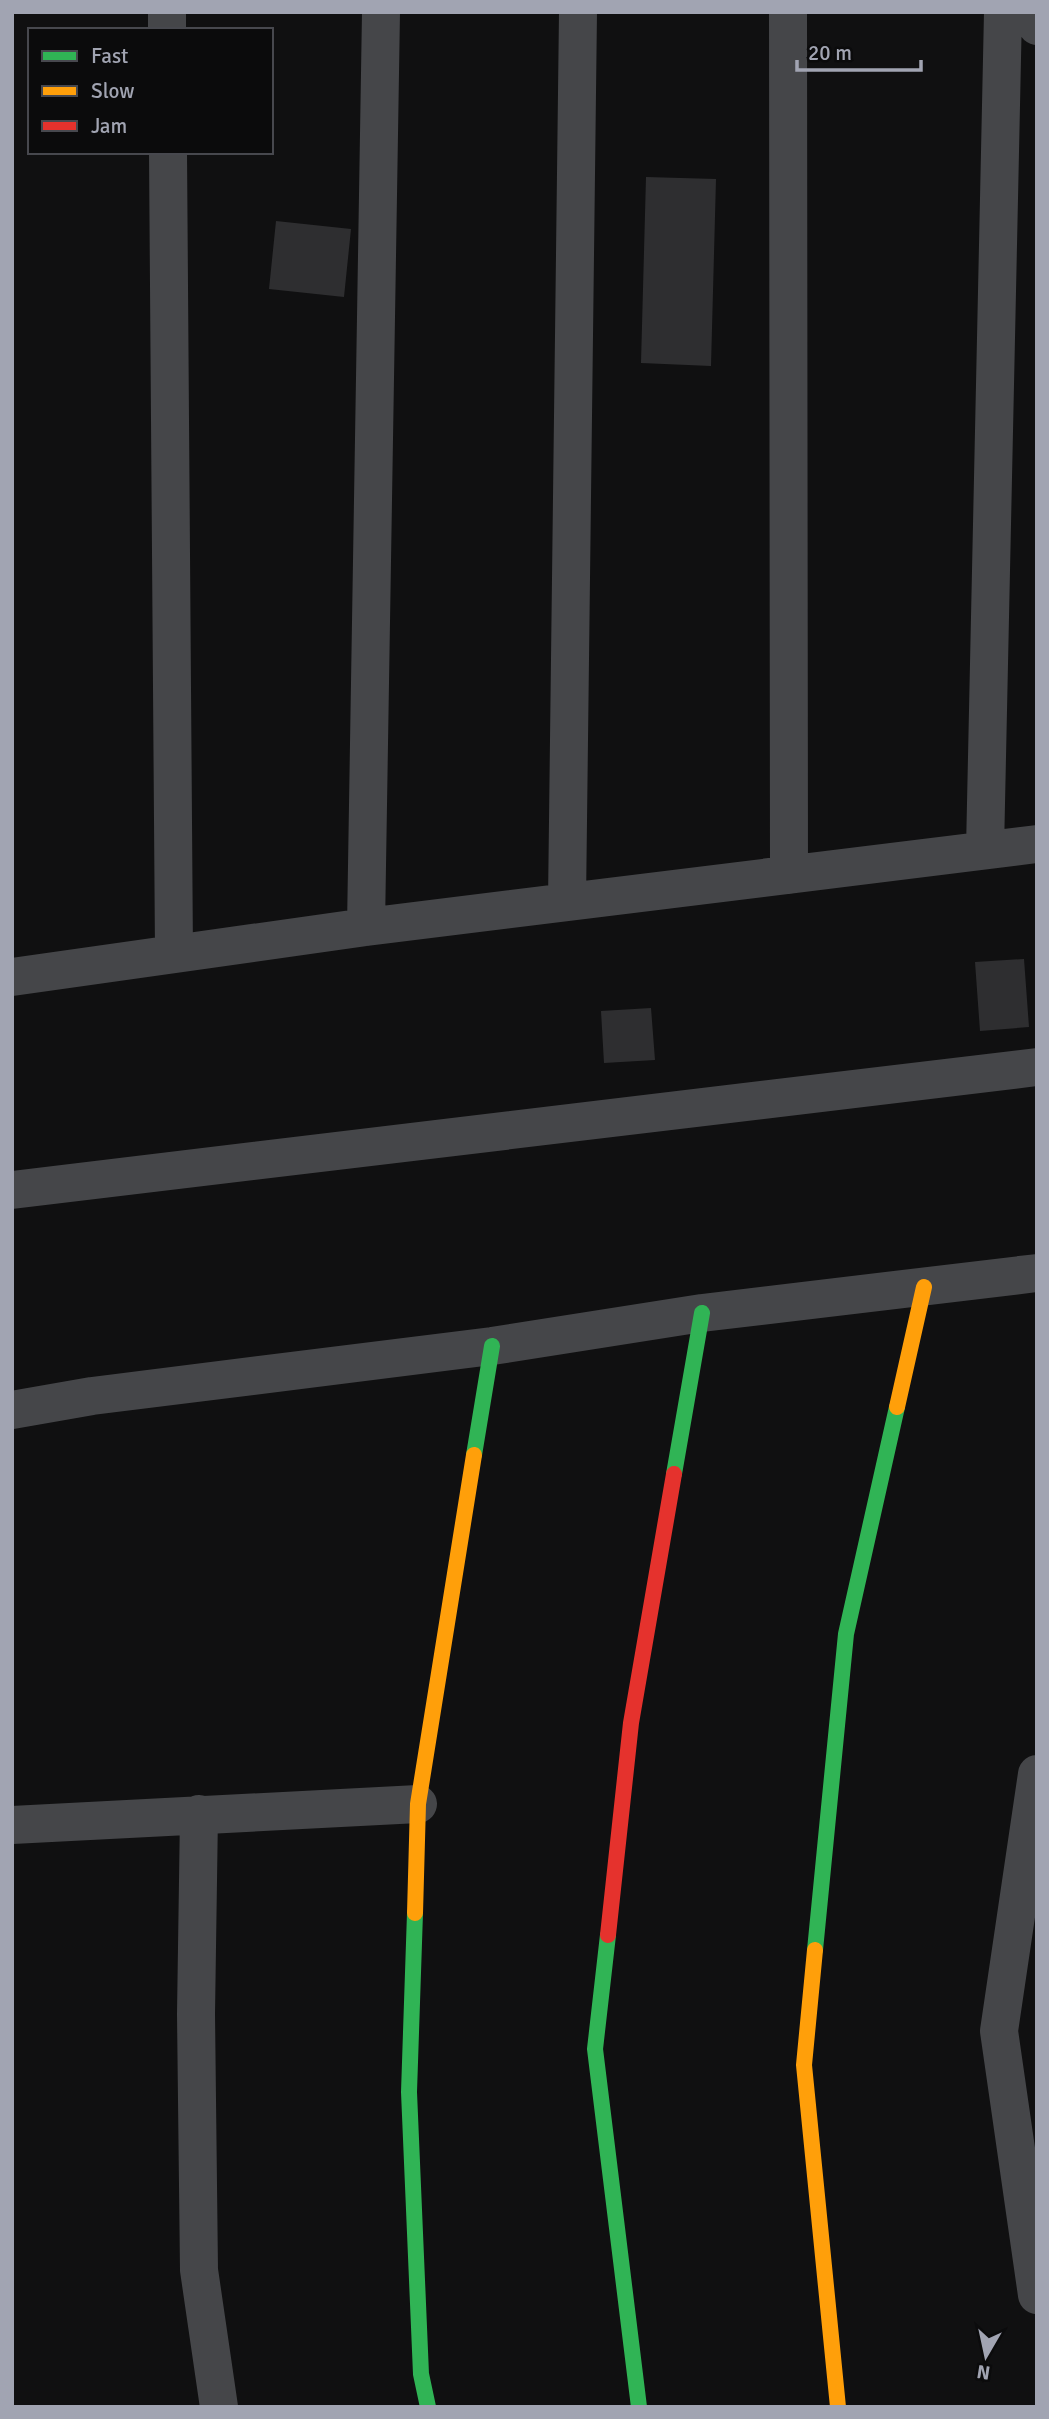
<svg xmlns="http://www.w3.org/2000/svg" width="1049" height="2419" font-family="Signika,sans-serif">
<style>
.building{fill:#2e2e30}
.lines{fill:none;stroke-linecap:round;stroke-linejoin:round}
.street{stroke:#454649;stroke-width:38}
.fast{stroke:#30b455;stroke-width:16}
.slow{stroke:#ff9f0a;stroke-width:16}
.jam{stroke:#e5322d;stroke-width:16}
</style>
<rect width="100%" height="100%" fill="#101011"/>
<path class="building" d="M 646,177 L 716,179 L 711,366 L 641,363 Z
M 276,221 L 351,229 L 344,297 L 269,289 Z
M 1024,959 L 1029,1027 L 980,1031 L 975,962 Z
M 651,1008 L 655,1060 L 604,1063 L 601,1011 Z"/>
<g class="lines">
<path class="street" d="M 167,12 L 167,30
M 788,12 L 789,875
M 1027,12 L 1037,26
M 168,152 L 174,954
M 985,850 L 1003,12
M 567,902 L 578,12
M 366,927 L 381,12
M 12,977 L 366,927 L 1037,844
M 12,1190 L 1037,1067
M 12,1410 L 92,1396 L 492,1346 L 702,1313 L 1037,1273
M 1037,1774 L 999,2031 L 1037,2295
M 199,1814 L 196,2014 L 199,2270 L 219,2407
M 12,1825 L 418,1804"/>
<path class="fast" d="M 474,1455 L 492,1346
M 674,1474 L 702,1313
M 415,1913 L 409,2092 L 421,2374 L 428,2407
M 608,1935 L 595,2049 L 639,2407
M 815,1950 L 846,1634 L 897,1407"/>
<path class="slow" d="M 897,1407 L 924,1287
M 415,1913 L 418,1804 L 474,1455
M 815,1950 L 804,2065 L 838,2407"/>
<path class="jam" d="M 608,1935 L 631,1723 L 674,1474"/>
</g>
<rect width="1049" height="2419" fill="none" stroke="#a1a4b2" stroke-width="28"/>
<rect x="28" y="28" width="245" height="126" fill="#0b0b0c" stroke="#47484e" stroke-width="2"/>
<rect x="42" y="51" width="35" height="10" fill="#30b455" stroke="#47484e" stroke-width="2"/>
<text x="91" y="63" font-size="21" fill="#a1a4b2">Fast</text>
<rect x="42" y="86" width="35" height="10" fill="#ff9f0a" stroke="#47484e" stroke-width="2"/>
<text x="91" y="98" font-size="21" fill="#a1a4b2">Slow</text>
<rect x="42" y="121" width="35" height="10" fill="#e5322d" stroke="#47484e" stroke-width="2"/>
<text x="91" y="133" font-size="21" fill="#a1a4b2">Jam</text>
<g transform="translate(986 2356) rotate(189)" stroke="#0b0b0c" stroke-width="5" paint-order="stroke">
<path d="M0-5L12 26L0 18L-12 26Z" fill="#a1a4b2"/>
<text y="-10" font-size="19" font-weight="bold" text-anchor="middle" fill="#a1a4b2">N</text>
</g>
<path d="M797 60v10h124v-10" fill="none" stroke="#a1a4b2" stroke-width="3.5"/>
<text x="808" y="60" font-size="21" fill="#a1a4b2" stroke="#0b0b0c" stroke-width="5" paint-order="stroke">20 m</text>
</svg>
